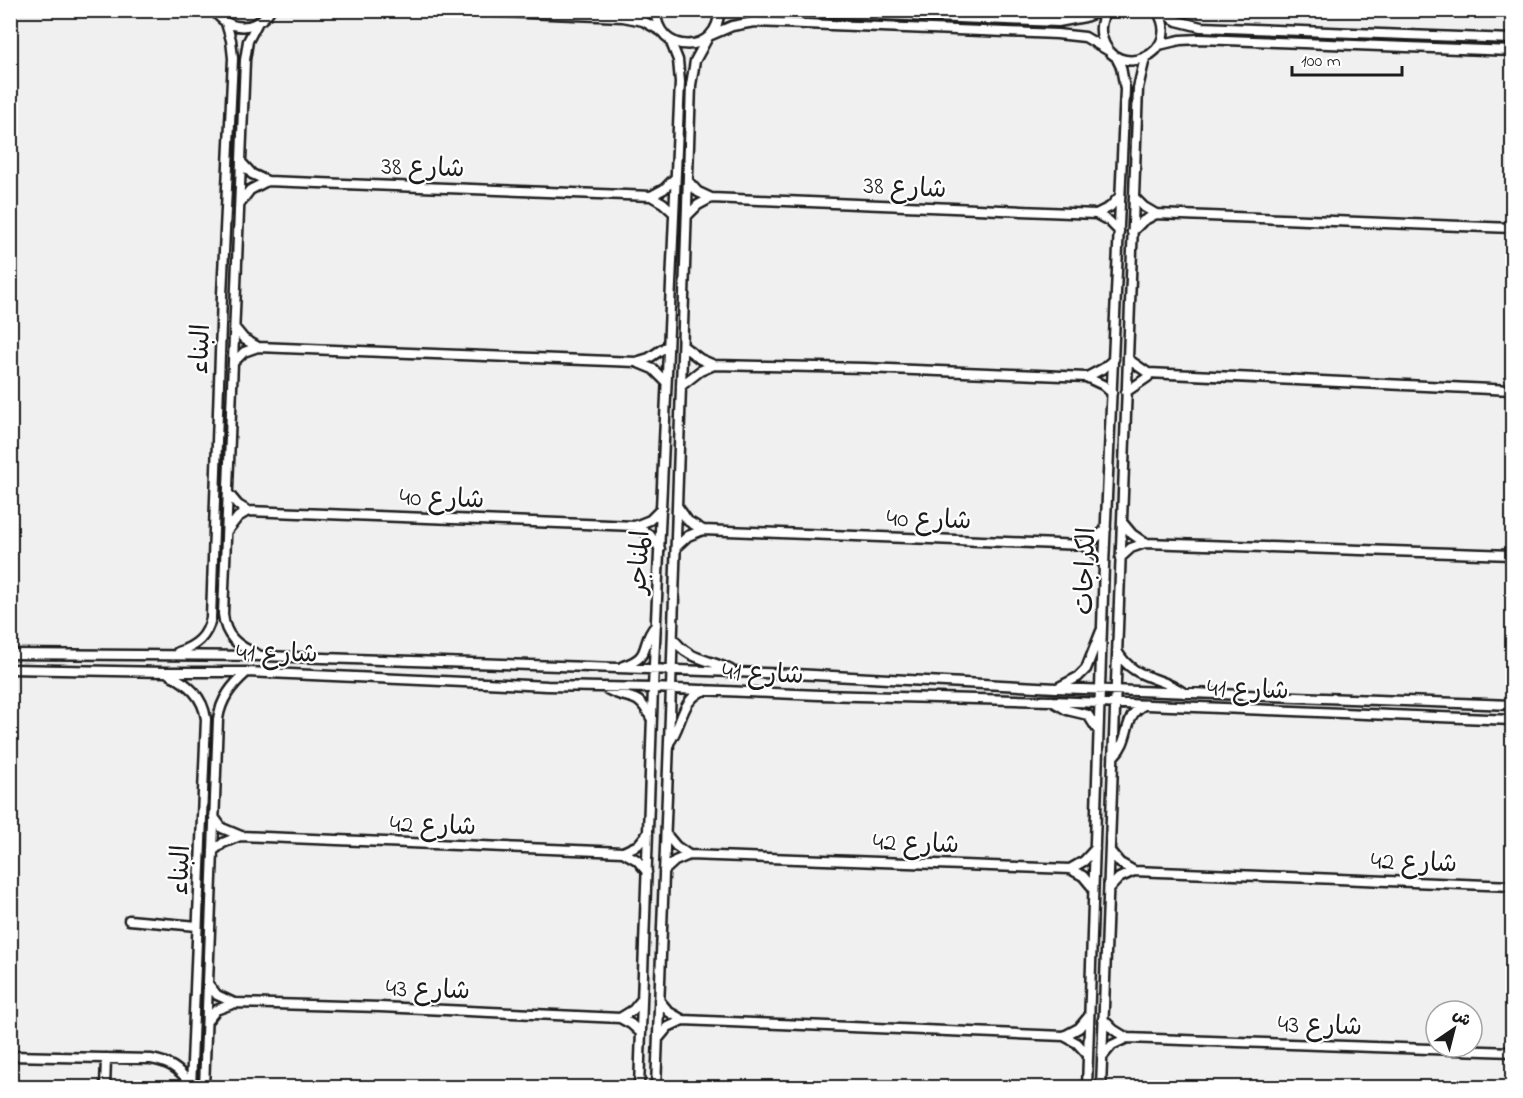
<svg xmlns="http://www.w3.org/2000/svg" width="1523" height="1098" font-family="'Indie Flower','Playpen Sans Arabic',sans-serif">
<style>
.built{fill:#f0f0f0;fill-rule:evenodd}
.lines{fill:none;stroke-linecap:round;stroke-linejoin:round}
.street-casing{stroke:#1c1c1c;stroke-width:13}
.street{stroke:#fff;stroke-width:8}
.labels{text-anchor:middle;stroke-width:4.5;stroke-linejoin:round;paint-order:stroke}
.street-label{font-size:26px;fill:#1c1c1c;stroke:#fff}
</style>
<rect width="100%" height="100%" fill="#fff"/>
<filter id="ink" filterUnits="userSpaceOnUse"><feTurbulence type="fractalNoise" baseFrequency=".0167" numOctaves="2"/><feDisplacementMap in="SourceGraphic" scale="12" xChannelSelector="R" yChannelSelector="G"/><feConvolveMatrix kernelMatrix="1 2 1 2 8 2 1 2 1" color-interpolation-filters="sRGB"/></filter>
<g filter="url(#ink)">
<path class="built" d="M 10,11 L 1512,11 L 1512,1087 L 11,1087 ZM 1436,1011 L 1472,1011 L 1472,1047 L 1436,1047 Z"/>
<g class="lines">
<defs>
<path id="street" d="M 214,10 C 228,32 256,32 270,10
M 454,10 L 623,17 L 643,21 L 661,31
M 656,10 C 655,56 720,56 719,10
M 760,10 L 1058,22 L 1085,17 L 1103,10
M 1107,10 C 1102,18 1099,27 1102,37 C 1114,83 1185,54 1157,11
M 1158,10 L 1177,21 L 1201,27 L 1512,39
M 257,24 L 248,41 L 245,60 L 223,614 C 225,636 237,646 257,654
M 711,35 L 732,26 L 754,22 L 1057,34 L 1085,37 L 1109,51
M 1159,45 L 1180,40 L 1200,39 L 1512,51
M 241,162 L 252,174 L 267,181 L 651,196 L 663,203 L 674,213
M 688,181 L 698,192 L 711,198 L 1096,214 L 1109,221 L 1119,231
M 651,196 L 664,189 L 675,178
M 1134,197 L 1144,207 L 1156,214 L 1512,228
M 240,203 L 250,190 L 267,181
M 1096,214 L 1110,207 L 1120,196
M 687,216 L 698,205 L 711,198
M 1132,232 L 1143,221 L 1156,214
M 235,328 L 244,339 L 258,347 L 636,362 L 653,369 L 666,382
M 683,346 L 700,359 L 714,365 L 865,368 L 1086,377 L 1103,385 L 1112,393
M 1128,359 L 1148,373 L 1512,390
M 636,362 L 649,358 L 667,346
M 233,363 L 244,352 L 258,347
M 1087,377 L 1104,368 L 1114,359
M 681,386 L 700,371 L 714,365
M 1126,392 L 1148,377 L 1148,373
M 228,493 L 238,505 L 248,511 L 635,526 L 650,520 L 662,508
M 678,507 L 688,521 L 703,530
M 1122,522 L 1132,534 L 1145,543
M 635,526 L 650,535 L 660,549
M 227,531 L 238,517 L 248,511
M 1082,545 L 1095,553 L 1104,565
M 676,547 L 688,536 L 703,530 L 1082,545 L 1095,539 L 1106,529
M 1120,558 L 1131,548 L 1145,543 L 1512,555
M 673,638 C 687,660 709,659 731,670
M 1117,651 C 1134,681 1160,675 1184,693
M 178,652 C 196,646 207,637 211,618 L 222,295 L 233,58 L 231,40 L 226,23
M 10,654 L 263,656 L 795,674 L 1056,688 L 1512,705
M 623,666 C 653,657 639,644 656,625
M 10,669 L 166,672 L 247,672 L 547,686 L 653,688 L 819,695 L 1052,701 L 1512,720
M 169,674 C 188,684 203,696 206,719 L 191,1088
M 1057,688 L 1078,677 L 1086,669 L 1101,631
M 607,689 C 630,702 637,690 651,718
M 1052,701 L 1067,710 L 1088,715 L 1097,729
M 669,743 C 683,724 680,701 704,690
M 1114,756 C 1132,738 1122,716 1144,705
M 214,817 L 222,828 L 241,836 L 623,852 L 637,860 L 647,872
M 666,834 L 676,846 L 689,855
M 213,851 L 223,843 L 240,836
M 1110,851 L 1120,863 L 1134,871
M 623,852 L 638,845 L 648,833
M 1070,869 L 1084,861 L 1095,849
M 664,871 L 675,861 L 689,855 L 1070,869 L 1083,876 L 1093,888
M 1109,889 L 1119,878 L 1134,871 L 1512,886
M 129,920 L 197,926
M 209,985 L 217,995 L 234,1003
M 659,1000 L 669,1012 L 683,1020 L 1064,1036 L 1077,1043 L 1088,1055
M 620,1018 L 633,1010 L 642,999
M 1103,1019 L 1114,1030 L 1127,1038
M 208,1020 L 216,1010 L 235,1003 L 380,1007 L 620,1018 L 631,1024 L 641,1033
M 1064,1036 L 1079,1028 L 1089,1016
M 658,1039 L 668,1027 L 683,1020
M 10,1056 L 151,1059 C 169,1062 180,1069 190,1084
M 1102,1057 L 1112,1045 L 1127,1038 L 1512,1052
M 105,1088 L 106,1058
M 204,1088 L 218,719 C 221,699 232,685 247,672
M 639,1088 L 653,688 L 680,82 L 678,60 L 670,40
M 656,1088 L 671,688 L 691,85 L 695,61 L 707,39
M 1087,1088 L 1104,565 L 1125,89 L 1121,67 L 1116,57
M 1101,1088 L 1138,88 L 1145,58"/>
</defs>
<use href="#street" class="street-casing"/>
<use href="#street" class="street"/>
</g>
</g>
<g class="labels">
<g class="street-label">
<text transform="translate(423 166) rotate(2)" y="9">شارع 38</text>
<text transform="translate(905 186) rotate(3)" y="9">شارع 38</text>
<text transform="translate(199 349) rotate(-88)" y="9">البناء</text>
<text transform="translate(442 497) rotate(2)" y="9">شارع 40</text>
<text transform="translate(929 518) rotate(2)" y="9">شارع 40</text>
<text transform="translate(638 562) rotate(-87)" y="9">المناجر</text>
<text transform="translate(1084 571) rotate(-88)" y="9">الكراجات</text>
<text transform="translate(277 652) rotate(1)" y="9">شارع 41</text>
<text transform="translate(763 672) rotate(3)" y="9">شارع 41</text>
<text transform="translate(1248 688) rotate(2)" y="9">شارع 41</text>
<text transform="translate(433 824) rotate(2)" y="9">شارع 42</text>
<text transform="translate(916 842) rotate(2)" y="9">شارع 42</text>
<text transform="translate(1414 861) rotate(2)" y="9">شارع 42</text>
<text transform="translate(179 870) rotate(-88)" y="9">البناء</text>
<text transform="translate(428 988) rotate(2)" y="9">شارع 43</text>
<text transform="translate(1320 1024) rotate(2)" y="9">شارع 43</text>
</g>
</g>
<rect width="1523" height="1098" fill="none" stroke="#fff" stroke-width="36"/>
<rect x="18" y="18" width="1487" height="1062" fill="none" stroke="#1c1c1c" stroke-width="2" filter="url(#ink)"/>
<g transform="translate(1454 1029) rotate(35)"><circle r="28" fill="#ffffff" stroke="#a4a4a4" stroke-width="1.5"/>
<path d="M0-4.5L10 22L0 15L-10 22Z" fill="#1c1c1c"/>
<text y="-9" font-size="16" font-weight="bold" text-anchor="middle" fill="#1c1c1c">ش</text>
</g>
<path d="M1292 66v9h110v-9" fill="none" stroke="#1c1c1c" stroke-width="3"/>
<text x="1301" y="66" font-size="18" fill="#1c1c1c" stroke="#ffffff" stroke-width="4.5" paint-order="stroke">100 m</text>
</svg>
